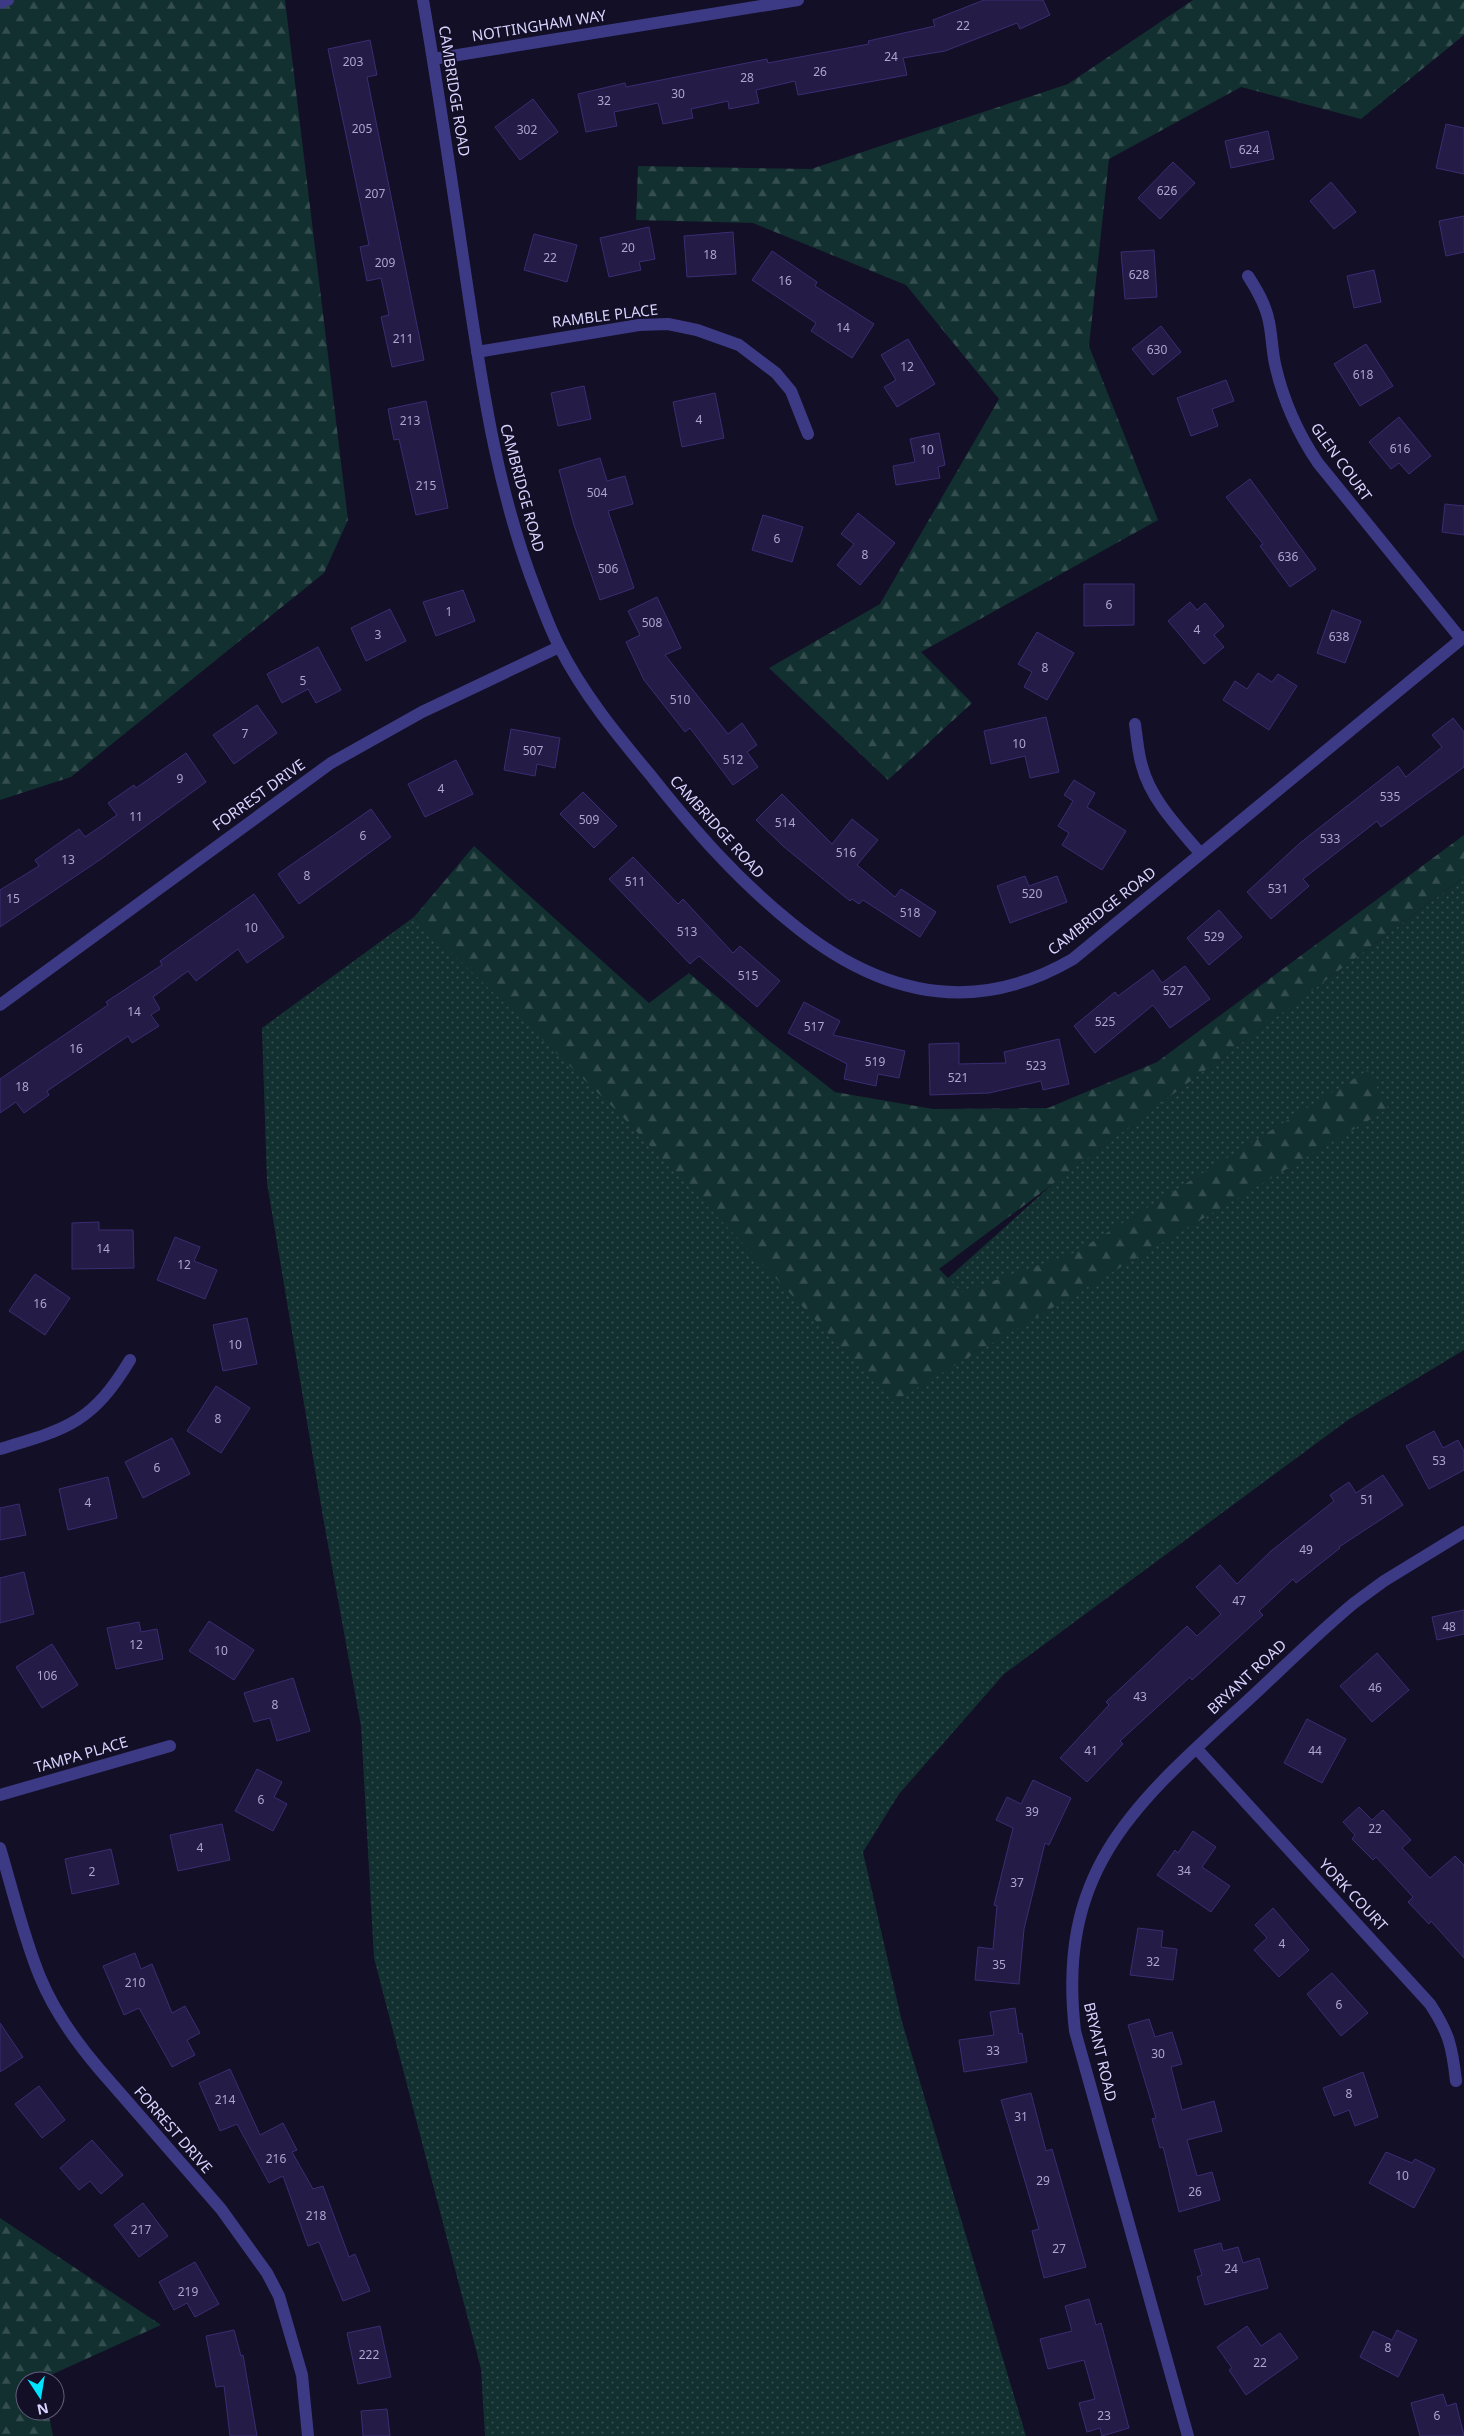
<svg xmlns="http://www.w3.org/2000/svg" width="1464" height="2436" font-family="'Noto Sans',sans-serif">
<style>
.grass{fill:url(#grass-dots)}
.forest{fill:url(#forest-firs)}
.building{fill:#241b47;stroke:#3b2d73}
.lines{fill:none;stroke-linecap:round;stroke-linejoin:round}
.minor{stroke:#3d3a85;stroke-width:12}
.labels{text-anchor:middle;stroke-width:4;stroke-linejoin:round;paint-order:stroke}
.number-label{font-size:12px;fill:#aca6d1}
.street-label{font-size:15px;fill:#d9d4ff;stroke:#130f26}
</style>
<defs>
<pattern id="grass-dots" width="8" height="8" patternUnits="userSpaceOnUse" patternTransform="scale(1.25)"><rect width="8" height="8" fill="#12302f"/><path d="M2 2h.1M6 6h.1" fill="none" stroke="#344d4e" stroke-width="1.8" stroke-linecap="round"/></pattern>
<pattern id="forest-firs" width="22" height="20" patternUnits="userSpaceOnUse" patternTransform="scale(1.25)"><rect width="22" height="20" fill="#12302f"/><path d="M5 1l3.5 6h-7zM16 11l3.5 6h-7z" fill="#344d4e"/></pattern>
</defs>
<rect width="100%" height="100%" fill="#130f26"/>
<path class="grass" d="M 1464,877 L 1464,1350 L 1348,1420 L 1004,1674 L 899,1794 L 863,1852 L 902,2022 L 1026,2436 L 485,2436 L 481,2369 L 374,1958 L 361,1726 L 323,1517 L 267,1183 L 262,1028 L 414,917 L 435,936 L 917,1306 L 1056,1181 Z"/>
<path class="forest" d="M 0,0 L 285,0 L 348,520 L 324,573 L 71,777 L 0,800 Z
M 1193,0 L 1464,0 L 1464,35 L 1361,119 L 1241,87 L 1109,159 L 1089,346 L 1158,520 L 921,652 L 972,703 L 888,780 L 769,668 L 880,604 L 999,399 L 906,285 L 753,223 L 636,220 L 638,166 L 811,169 L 1068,84 Z
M 1464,835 L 1464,877 L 939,1269 L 962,1292 L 1076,1252 L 1368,1070 L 1388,1109 L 893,1402 L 620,1114 L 414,917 L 474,846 L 649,1003 L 689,973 L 767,1039 L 835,1092 L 933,1109 L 1048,1108 L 1157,1062 Z
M 0,2218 L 161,2325 L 42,2379 L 42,2381 L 25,2381 L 25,2411 L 48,2411 L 53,2436 L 0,2436 Z"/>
<path class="building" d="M 984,0 L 1043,0 L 1050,15 L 1020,29 L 1017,23 L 945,51 L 903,58 L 907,75 L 798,95 L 795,81 L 756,90 L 759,103 L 729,109 L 728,101 L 691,109 L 693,118 L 663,124 L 658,103 L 614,112 L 617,126 L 586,132 L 578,94 L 625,83 L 626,87 L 767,59 L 768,63 L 869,44 L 868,41 L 935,26 L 933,20 Z
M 370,40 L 377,75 L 367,77 L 424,360 L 392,367 L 381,317 L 389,315 L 381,278 L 367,281 L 360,247 L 369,245 L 328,49 Z
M 533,99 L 558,132 L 520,160 L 495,127 Z
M 1446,124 L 1464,128 L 1464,174 L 1436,168 Z
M 1268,131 L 1274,159 L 1231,168 L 1225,141 Z
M 1173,162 L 1195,183 L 1160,219 L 1138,198 Z
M 1331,182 L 1356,212 L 1334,229 L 1310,201 Z
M 1464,216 L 1464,252 L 1446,256 L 1439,221 Z
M 649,227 L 655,259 L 639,262 L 641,270 L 609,277 L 600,238 Z
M 733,232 L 736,274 L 687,277 L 684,236 Z
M 534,234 L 577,245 L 567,282 L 524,270 Z
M 1154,250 L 1157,297 L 1125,299 L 1121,252 Z
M 772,251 L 817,282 L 815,286 L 874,324 L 852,358 L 811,331 L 816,323 L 752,280 Z
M 1374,270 L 1381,302 L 1354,308 L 1347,276 Z
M 1161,326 L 1181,352 L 1153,375 L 1132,349 Z
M 908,339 L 935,384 L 897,407 L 884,387 L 896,380 L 881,355 Z
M 1366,344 L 1393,386 L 1360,406 L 1334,364 Z
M 1226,380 L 1234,401 L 1212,409 L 1218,426 L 1191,436 L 1177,398 Z
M 584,386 L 591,419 L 558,426 L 551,393 Z
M 715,393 L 724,438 L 682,447 L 673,402 Z
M 426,401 L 448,508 L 416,515 L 399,439 L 394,440 L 388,409 Z
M 1399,417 L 1431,456 L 1409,474 L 1399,463 L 1391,469 L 1369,442 Z
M 939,433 L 945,465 L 938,467 L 940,478 L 896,485 L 893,466 L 915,462 L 910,439 Z
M 600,458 L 607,481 L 625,476 L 633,504 L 608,511 L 634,588 L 600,600 L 574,525 L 559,470 Z
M 1250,479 L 1316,569 L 1290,587 L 1260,546 L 1263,544 L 1226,497 Z
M 1445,504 L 1464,506 L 1464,535 L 1442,532 Z
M 858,513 L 895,543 L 860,585 L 837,565 L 854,544 L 841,534 Z
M 763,515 L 803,527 L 792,562 L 752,550 Z
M 1084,584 L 1134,584 L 1134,625 L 1084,626 Z
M 463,590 L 475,621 L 436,636 L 423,602 Z
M 657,597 L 681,648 L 665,655 L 728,734 L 742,723 L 757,745 L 747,752 L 758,767 L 733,785 L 690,728 L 685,732 L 644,680 L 626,642 L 640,635 L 628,611 Z
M 1190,602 L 1197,610 L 1205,603 L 1224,626 L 1214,635 L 1224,647 L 1204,664 L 1168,621 Z
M 390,609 L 406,641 L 366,661 L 351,628 Z
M 1332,610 L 1361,621 L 1345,663 L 1317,653 Z
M 1037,632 L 1074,653 L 1047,700 L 1024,687 L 1032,672 L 1018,664 Z
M 318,647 L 341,690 L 316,703 L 308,689 L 282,703 L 267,674 Z
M 1258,673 L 1272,682 L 1278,674 L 1297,686 L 1269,730 L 1223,700 L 1235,681 L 1247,689 Z
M 257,705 L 277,733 L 234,764 L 213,735 Z
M 1046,717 L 1059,772 L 1030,778 L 1025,756 L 991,764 L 984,731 Z
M 1453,718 L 1464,732 L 1464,767 L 1381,827 L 1377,821 L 1303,879 L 1309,886 L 1271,919 L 1247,892 L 1300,843 L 1398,766 L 1406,777 L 1442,747 L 1432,735 Z
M 511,729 L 560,738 L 555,768 L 537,764 L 535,776 L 504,770 Z
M 186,753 L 206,782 L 101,859 L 0,927 L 0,890 L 39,866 L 35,860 L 79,829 L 85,837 L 117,815 L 108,803 L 134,785 L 136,788 Z
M 456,760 L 473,794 L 425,817 L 408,784 Z
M 1074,780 L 1095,793 L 1087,807 L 1126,831 L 1102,870 L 1062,845 L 1069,833 L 1058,826 L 1073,801 L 1064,795 Z
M 583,792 L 617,826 L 594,848 L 560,814 Z
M 782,794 L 832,844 L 852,819 L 878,840 L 857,865 L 895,897 L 901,889 L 936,912 L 920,937 L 863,900 L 859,904 L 852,899 L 850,901 L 783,846 L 756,820 Z
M 371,809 L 391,837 L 299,904 L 278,874 Z
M 633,857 L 678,904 L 683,899 L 733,953 L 740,946 L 780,981 L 757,1007 L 699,956 L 690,964 L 609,879 Z
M 1025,876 L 1029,886 L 1057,876 L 1067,902 L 1010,923 L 997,886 Z
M 254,894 L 284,937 L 247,963 L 238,949 L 196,981 L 188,971 L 153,997 L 160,1009 L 151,1015 L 159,1026 L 132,1043 L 128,1036 L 47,1091 L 49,1095 L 24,1113 L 16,1102 L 0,1113 L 0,1079 L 108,1005 L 106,1002 L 162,965 L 160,961 Z
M 1219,910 L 1242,937 L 1209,965 L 1187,938 Z
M 1185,966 L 1210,999 L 1170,1028 L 1153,1005 L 1095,1053 L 1074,1026 L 1115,992 L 1118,996 L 1153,970 L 1162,983 Z
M 804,1002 L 840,1021 L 833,1035 L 905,1051 L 899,1078 L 878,1074 L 876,1086 L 844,1079 L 847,1064 L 788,1033 Z
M 1059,1039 L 1069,1084 L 1043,1090 L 1041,1081 L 989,1093 L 930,1095 L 929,1044 L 959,1043 L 959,1064 L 1006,1063 L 1004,1052 Z
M 99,1222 L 99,1230 L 133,1230 L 134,1268 L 72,1269 L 72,1223 Z
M 175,1237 L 200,1247 L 194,1261 L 217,1270 L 205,1299 L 157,1280 Z
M 35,1274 L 70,1298 L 45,1335 L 9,1311 Z
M 247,1318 L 257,1364 L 223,1371 L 213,1325 Z
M 216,1386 L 250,1408 L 221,1453 L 187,1431 Z
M 1434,1431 L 1443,1448 L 1458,1440 L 1464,1451 L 1464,1470 L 1429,1489 L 1406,1446 Z
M 172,1438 L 190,1474 L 143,1498 L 125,1462 Z
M 1383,1475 L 1403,1505 L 1339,1547 L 1340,1548 L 1296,1583 L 1293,1579 L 1259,1611 L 1263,1615 L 1192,1680 L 1190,1677 L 1120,1741 L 1123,1744 L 1087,1782 L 1060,1758 L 1109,1705 L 1106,1702 L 1187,1626 L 1197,1636 L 1221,1614 L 1196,1587 L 1220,1565 L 1237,1584 L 1271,1551 L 1334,1501 L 1330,1495 L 1349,1482 L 1356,1493 Z
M 108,1477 L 117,1518 L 68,1530 L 59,1489 Z
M 19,1504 L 26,1535 L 0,1540 L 0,1508 Z
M 24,1572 L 34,1614 L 0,1623 L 0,1578 Z
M 1464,1610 L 1464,1634 L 1437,1640 L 1432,1617 Z
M 209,1621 L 254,1650 L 234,1680 L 189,1651 Z
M 139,1622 L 141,1632 L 157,1629 L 163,1659 L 116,1669 L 107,1628 Z
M 52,1644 L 78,1685 L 42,1708 L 16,1667 Z
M 1377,1653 L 1409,1690 L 1372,1722 L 1340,1686 Z
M 293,1678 L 310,1731 L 277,1741 L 270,1718 L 254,1722 L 244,1693 Z
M 1307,1719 L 1346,1739 L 1322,1783 L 1284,1763 Z
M 257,1769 L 282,1782 L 274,1797 L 287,1804 L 273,1831 L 235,1811 Z
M 1033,1780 L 1071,1798 L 1049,1845 L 1045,1843 L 1024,1929 L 1019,1984 L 975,1980 L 978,1947 L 993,1949 L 997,1906 L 994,1905 L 1013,1828 L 996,1820 L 1007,1797 L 1021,1804 Z
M 1359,1807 L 1372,1820 L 1383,1810 L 1411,1840 L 1402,1848 L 1430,1878 L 1455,1856 L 1464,1865 L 1464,1958 L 1431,1921 L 1429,1924 L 1408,1902 L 1413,1897 L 1376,1857 L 1373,1860 L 1352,1839 L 1355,1835 L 1343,1822 Z
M 222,1824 L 230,1860 L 178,1871 L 170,1835 Z
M 1193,1831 L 1216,1847 L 1202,1867 L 1230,1886 L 1211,1912 L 1157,1875 L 1175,1850 L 1178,1853 Z
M 111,1849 L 119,1884 L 72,1894 L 65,1859 Z
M 1273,1908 L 1309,1950 L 1279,1977 L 1254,1950 L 1267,1938 L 1255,1925 Z
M 1138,1928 L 1163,1931 L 1161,1947 L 1177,1949 L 1173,1980 L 1130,1975 Z
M 135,1953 L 141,1969 L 152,1964 L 172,2013 L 185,2006 L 200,2033 L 187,2040 L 195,2055 L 172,2067 L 139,2008 L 124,2015 L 103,1966 Z
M 1332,1973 L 1368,2013 L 1341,2036 L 1307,1994 Z
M 1015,2008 L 1019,2034 L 1022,2033 L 1027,2062 L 964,2072 L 959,2040 L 994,2035 L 990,2012 Z
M 1149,2019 L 1155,2037 L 1172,2032 L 1182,2064 L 1171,2067 L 1182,2110 L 1214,2101 L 1222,2131 L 1187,2140 L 1197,2176 L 1212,2172 L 1220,2200 L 1179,2212 L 1163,2147 L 1160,2148 L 1152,2119 L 1156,2118 L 1128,2025 Z
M 0,2023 L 23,2057 L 0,2072 Z
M 230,2069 L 260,2135 L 283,2123 L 297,2150 L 292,2152 L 313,2189 L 323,2186 L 349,2257 L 355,2254 L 370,2291 L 343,2301 L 319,2242 L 308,2246 L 283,2176 L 269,2183 L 237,2124 L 220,2131 L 199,2083 Z
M 1363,2072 L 1378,2117 L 1355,2126 L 1349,2110 L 1334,2116 L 1323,2088 Z
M 39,2086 L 65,2120 L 42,2138 L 15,2104 Z
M 1031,2093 L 1046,2151 L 1052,2149 L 1086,2267 L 1044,2278 L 1032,2231 L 1039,2229 L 1001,2100 Z
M 92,2140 L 123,2175 L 101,2194 L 90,2181 L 79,2190 L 60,2168 Z
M 1386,2152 L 1412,2163 L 1415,2159 L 1435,2169 L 1414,2208 L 1369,2183 Z
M 143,2203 L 168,2236 L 139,2257 L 114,2225 Z
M 1221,2243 L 1223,2251 L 1238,2247 L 1243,2263 L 1259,2258 L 1268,2288 L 1205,2305 L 1197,2277 L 1202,2275 L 1194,2250 Z
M 195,2262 L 219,2304 L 195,2317 L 187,2303 L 174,2310 L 159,2282 Z
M 1089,2299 L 1096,2325 L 1101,2323 L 1129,2428 L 1102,2436 L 1100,2428 L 1087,2432 L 1079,2403 L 1095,2399 L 1084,2360 L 1048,2369 L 1040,2339 L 1072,2331 L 1065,2306 Z
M 380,2326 L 391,2377 L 358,2384 L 347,2333 Z
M 1247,2326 L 1261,2346 L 1280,2333 L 1298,2358 L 1246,2395 L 1229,2370 L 1232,2368 L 1217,2347 Z
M 234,2330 L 241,2356 L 243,2355 L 257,2436 L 230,2436 L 224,2386 L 216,2387 L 206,2336 Z
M 1397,2330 L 1417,2340 L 1398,2377 L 1360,2357 L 1373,2331 L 1392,2340 Z
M 1443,2394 L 1447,2406 L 1456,2403 L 1464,2436 L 1420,2436 L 1411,2403 Z
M 387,2409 L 390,2436 L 363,2436 L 361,2411 Z"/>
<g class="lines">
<path class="minor" d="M 423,0 C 440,99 454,198 469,298 C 484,399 499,495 536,591 C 543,609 550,629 559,646 C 583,694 618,736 652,777 C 694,830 737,879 790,922 C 877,994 972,1018 1073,959 L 1464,637
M 0,3 L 8,0
M 433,59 L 798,0
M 1248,276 C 1257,290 1266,305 1269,322 C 1272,336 1272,350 1275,364 C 1283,400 1297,432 1318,463 L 1461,639
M 477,352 L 639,325 L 668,324 L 697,330 L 739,345 L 776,373 L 791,391 L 808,434
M 1135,724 C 1137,738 1138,753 1142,766 C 1151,800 1178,827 1200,853
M 0,1005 L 331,763 L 422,712 L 559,647
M 0,1449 C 67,1429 92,1423 130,1360
M 1196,1748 L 1430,2004 C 1449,2033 1452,2046 1456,2081
M 0,1795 L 170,1746
M 0,1848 C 13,1891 23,1936 40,1977 C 54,2011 76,2042 100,2070 L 221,2209 L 267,2273 L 279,2296 L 302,2375 L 308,2436
M 1188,2436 L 1075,2031 C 1057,1875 1128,1810 1234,1713 C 1274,1677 1312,1638 1354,1603 L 1384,1581 L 1464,1532"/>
</g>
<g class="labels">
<g class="number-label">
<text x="963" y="30">22</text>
<text x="891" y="61">24</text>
<text x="353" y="66">203</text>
<text x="820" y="76">26</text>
<text x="747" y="82">28</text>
<text x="678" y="98">30</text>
<text x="604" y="105">32</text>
<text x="362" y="133">205</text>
<text x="527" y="134">302</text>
<text x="1249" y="154">624</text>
<text x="1167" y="195">626</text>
<text x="375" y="198">207</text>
<text x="628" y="252">20</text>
<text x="710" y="259">18</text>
<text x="550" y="262">22</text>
<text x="385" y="267">209</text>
<text x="1139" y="279">628</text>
<text x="785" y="285">16</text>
<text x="843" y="332">14</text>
<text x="403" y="343">211</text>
<text x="1157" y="354">630</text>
<text x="907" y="371">12</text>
<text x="1363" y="379">618</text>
<text x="699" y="424">4</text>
<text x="410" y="425">213</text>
<text x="1400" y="453">616</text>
<text x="927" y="454">10</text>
<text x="426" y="490">215</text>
<text x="597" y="497">504</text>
<text x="777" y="543">6</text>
<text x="865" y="559">8</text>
<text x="1288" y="561">636</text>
<text x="608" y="573">506</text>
<text x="1109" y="609">6</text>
<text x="449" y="616">1</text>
<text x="652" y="627">508</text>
<text x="1197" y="634">4</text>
<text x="378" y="639">3</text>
<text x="1339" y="641">638</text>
<text x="1045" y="672">8</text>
<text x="303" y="685">5</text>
<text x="680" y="704">510</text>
<text x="245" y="738">7</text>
<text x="1019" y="748">10</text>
<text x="533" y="755">507</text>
<text x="733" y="764">512</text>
<text x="180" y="783">9</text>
<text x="441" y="793">4</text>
<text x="1390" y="801">535</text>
<text x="136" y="821">11</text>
<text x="589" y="824">509</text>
<text x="785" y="827">514</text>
<text x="363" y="840">6</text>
<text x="1330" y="843">533</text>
<text x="846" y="857">516</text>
<text x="68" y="864">13</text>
<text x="307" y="880">8</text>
<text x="635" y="886">511</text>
<text x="1278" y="893">531</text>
<text x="1032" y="898">520</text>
<text x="13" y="903">15</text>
<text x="910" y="917">518</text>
<text x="251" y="932">10</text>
<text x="687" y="936">513</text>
<text x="1214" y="941">529</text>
<text x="748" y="980">515</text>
<text x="1173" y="995">527</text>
<text x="134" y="1016">14</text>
<text x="1105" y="1026">525</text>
<text x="814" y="1031">517</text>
<text x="76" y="1053">16</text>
<text x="875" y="1066">519</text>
<text x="1036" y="1070">523</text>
<text x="958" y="1082">521</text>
<text x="22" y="1091">18</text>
<text x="103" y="1253">14</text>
<text x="184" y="1269">12</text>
<text x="40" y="1308">16</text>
<text x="235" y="1349">10</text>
<text x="218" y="1423">8</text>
<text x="1439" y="1465">53</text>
<text x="157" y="1472">6</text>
<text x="1367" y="1504">51</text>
<text x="88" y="1507">4</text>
<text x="1306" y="1554">49</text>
<text x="1239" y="1605">47</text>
<text x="1449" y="1631">48</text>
<text x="136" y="1649">12</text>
<text x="221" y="1655">10</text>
<text x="47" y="1680">106</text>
<text x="1375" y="1692">46</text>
<text x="1140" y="1701">43</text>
<text x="275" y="1709">8</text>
<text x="1091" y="1755">41</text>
<text x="1315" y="1755">44</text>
<text x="261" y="1804">6</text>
<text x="1032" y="1816">39</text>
<text x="1375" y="1833">22</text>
<text x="200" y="1852">4</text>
<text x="1184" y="1875">34</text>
<text x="92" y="1876">2</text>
<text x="1017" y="1887">37</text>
<text x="1282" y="1948">4</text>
<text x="1153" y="1966">32</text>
<text x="999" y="1969">35</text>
<text x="135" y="1987">210</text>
<text x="1339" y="2009">6</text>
<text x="993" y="2055">33</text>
<text x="1158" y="2058">30</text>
<text x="1349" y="2098">8</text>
<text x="225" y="2104">214</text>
<text x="1021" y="2121">31</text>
<text x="276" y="2163">216</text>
<text x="1402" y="2180">10</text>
<text x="1043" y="2185">29</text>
<text x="1195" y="2196">26</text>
<text x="316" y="2220">218</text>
<text x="141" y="2234">217</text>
<text x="1059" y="2253">27</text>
<text x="1231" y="2273">24</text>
<text x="188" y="2296">219</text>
<text x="1388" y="2352">8</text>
<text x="369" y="2359">222</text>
<text x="1260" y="2367">22</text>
<text x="1104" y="2420">23</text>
<text x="1437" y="2420">6</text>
</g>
<g class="street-label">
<text transform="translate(539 26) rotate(-9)" y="5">NOTTINGHAM WAY</text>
<text transform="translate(454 91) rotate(81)" y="5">CAMBRIDGE ROAD</text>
<text transform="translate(605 316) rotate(-7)" y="5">RAMBLE PLACE</text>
<text transform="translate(1341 462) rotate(54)" y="5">GLEN COURT</text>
<text transform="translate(522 488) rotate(75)" y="5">CAMBRIDGE ROAD</text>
<text transform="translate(259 795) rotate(-36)" y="5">FORREST DRIVE</text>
<text transform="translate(717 827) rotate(48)" y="5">CAMBRIDGE ROAD</text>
<text transform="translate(1102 911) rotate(-38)" y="5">CAMBRIDGE ROAD</text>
<text transform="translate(1247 1677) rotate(-43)" y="5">BRYANT ROAD</text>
<text transform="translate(81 1755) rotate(-16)" y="5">TAMPA PLACE</text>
<text transform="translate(1353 1895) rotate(47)" y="5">YORK COURT</text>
<text transform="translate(1100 2052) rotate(77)" y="5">BRYANT ROAD</text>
<text transform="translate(173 2130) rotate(49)" y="5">FORREST DRIVE</text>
</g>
</g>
<g transform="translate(40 2396) rotate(168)"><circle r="24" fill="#130f26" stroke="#625e7d"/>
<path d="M0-4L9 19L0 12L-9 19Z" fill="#00e5ff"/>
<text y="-8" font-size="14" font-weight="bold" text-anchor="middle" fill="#d9d4ff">N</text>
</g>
</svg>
